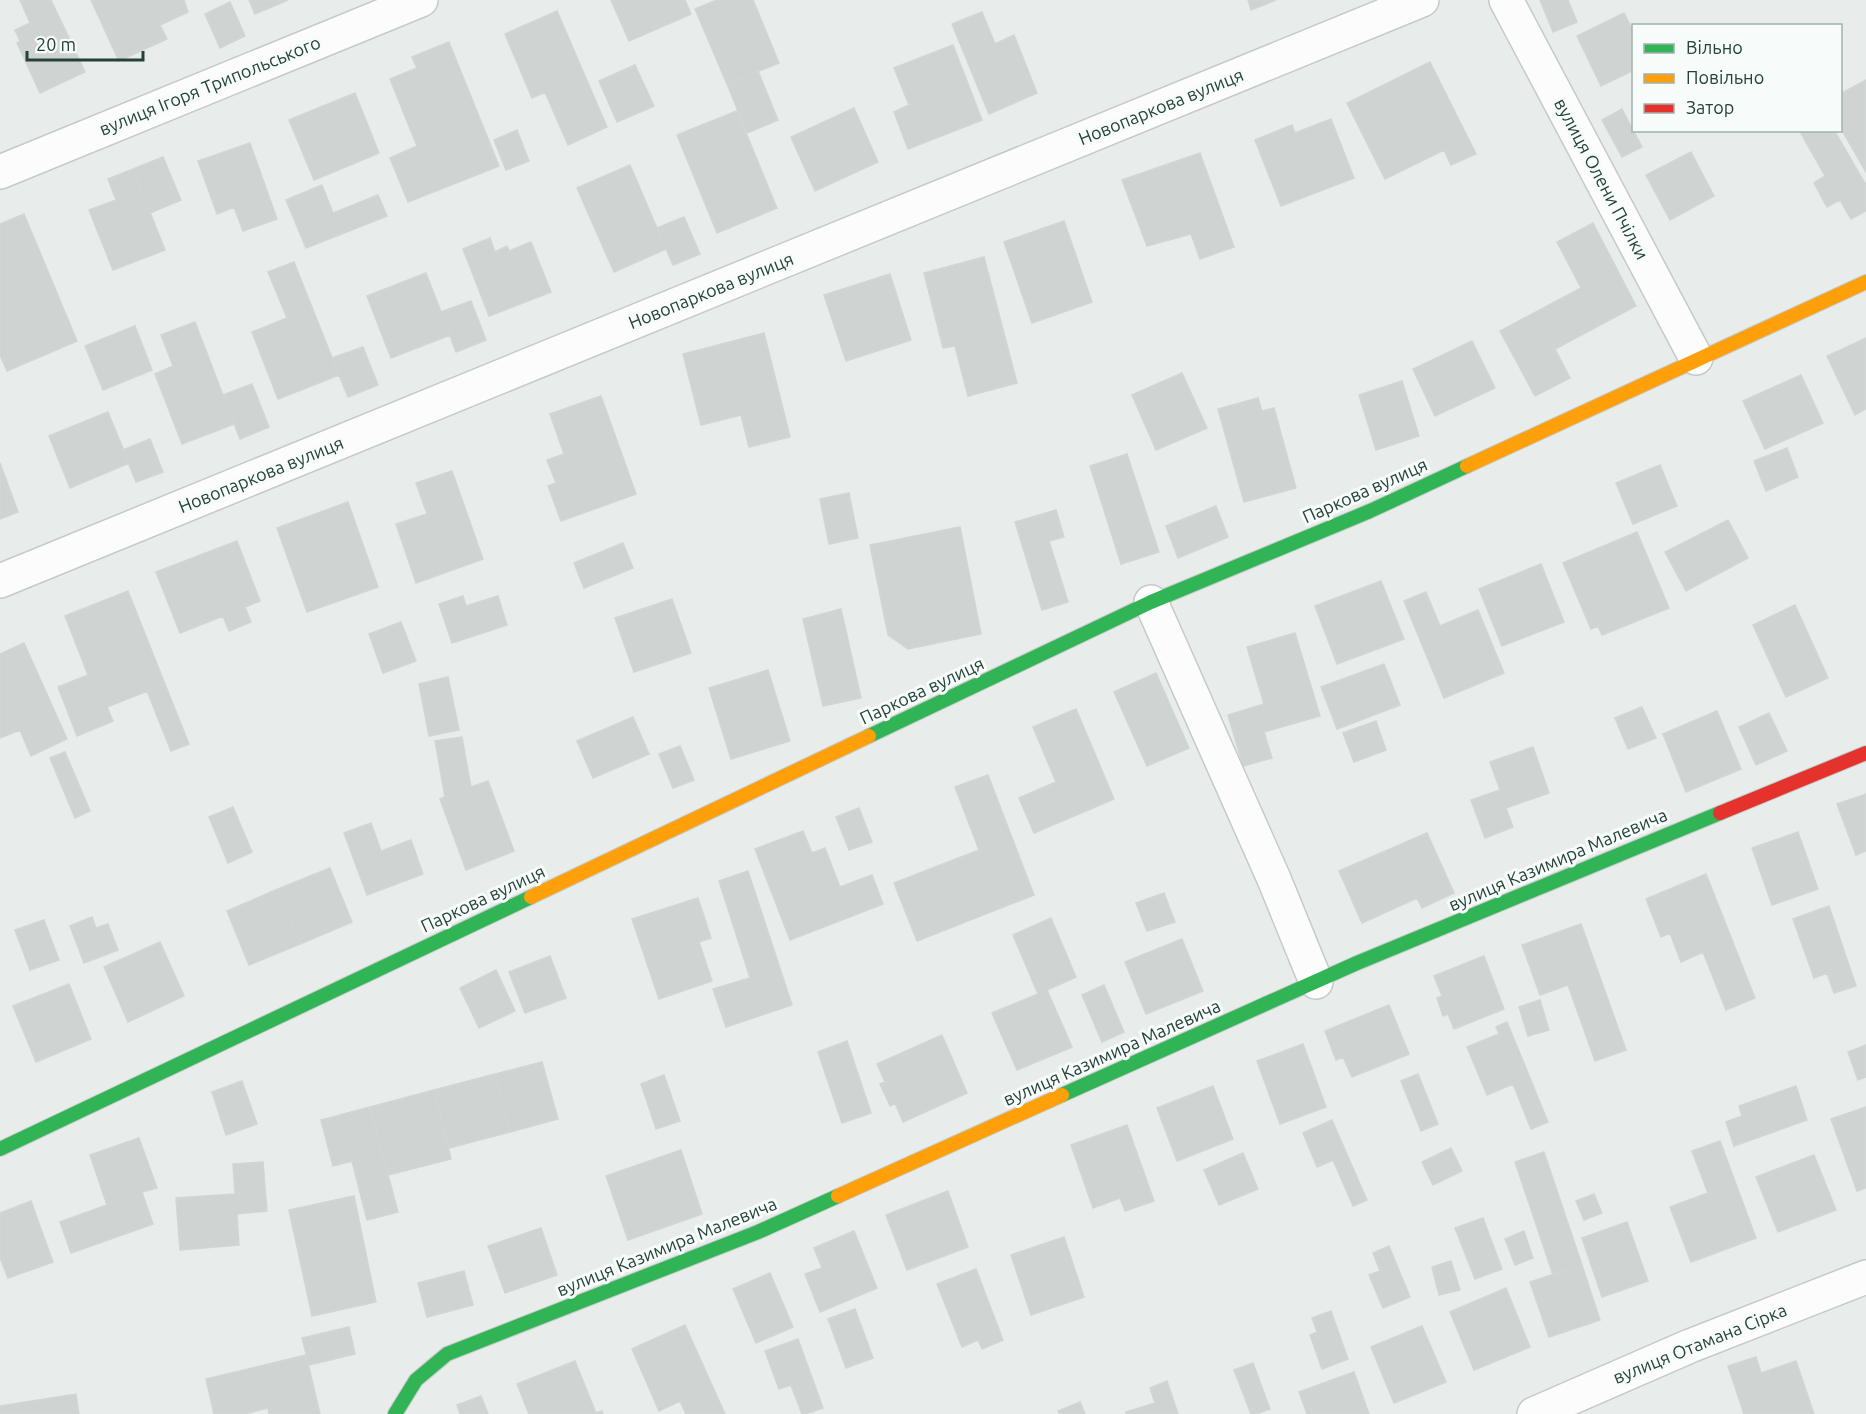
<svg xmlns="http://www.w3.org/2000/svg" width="1866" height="1414" font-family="Ubuntu,sans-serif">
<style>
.building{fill:#cfd4d2;stroke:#d1d6d4;stroke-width:1.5}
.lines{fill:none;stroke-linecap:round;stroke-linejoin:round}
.street-casing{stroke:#c5cac8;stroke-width:36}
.fast-casing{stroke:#c3cbc8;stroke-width:16}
.slow-casing{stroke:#c3cbc8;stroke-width:16}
.jam-casing{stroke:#c3cbc8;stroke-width:16}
.street{stroke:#fcfcfc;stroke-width:33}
.fast{stroke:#30b455;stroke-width:14}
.slow{stroke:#ff9f0a;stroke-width:14}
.jam{stroke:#e5322d;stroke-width:14}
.labels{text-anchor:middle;stroke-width:6;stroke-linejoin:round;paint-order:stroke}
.street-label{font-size:18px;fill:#24423a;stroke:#f7fbf9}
</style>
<rect width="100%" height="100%" fill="#e8edeb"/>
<path class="building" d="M 20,0 L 51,0 L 85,72 L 40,93 L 17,43 L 20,41 L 15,30 L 30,23 Z
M 91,0 L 184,0 L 188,12 L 160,25 L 167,39 L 119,61 Z
M 249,0 L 288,0 L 255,14 Z
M 611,0 L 685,0 L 691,14 L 629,41 Z
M 717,0 L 753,0 L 779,63 L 727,84 L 695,9 Z
M 1248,0 L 1276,0 L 1251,10 Z
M 1540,0 L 1568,0 L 1577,22 L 1553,32 Z
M 230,2 L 245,36 L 220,48 L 205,14 Z
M 557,11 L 607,127 L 568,145 L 545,92 L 532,98 L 505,34 Z
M 982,12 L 995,44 L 1014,35 L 1037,93 L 989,114 L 952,24 Z
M 1624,13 L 1634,33 L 1634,70 L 1601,86 L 1577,36 Z
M 449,42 L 499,166 L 408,202 L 390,158 L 417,146 L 390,79 L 417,68 L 412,57 Z
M 953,45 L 982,120 L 908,149 L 894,112 L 909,105 L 894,68 Z
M 1430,62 L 1476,154 L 1451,165 L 1444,150 L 1385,179 L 1347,103 Z
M 635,65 L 654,106 L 617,122 L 599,81 Z
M 758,71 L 778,120 L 747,133 L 727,84 Z
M 1866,80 L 1866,172 L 1840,127 L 1840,94 Z
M 355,93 L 379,153 L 314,180 L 289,120 Z
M 854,108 L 878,162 L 815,191 L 791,137 Z
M 1622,109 L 1642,147 L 1622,157 L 1602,120 Z
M 737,111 L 777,208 L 717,233 L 677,135 Z
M 1331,119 L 1354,178 L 1281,206 L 1255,140 L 1292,125 L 1295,133 Z
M 517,130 L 529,161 L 506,170 L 494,140 Z
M 1799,130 L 1834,130 L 1866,185 L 1866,211 L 1851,219 L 1840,200 L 1827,207 L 1814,183 L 1825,176 Z
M 250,143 L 277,219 L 243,231 L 234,207 L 217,214 L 198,161 Z
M 1691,152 L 1714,196 L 1670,220 L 1646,175 Z
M 1200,153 L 1234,247 L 1200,259 L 1191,234 L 1147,246 L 1122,180 Z
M 163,157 L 181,200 L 150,213 L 133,169 Z
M 630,165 L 666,249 L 614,272 L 577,188 Z
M 133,169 L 165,250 L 113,270 L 89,210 L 116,200 L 108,179 Z
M 322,185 L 333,213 L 378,195 L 387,216 L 306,248 L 286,200 Z
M 24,214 L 77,341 L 7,371 L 0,355 L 0,224 Z
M 684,217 L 700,254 L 673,265 L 657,228 Z
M 1064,221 L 1092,302 L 1032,323 L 1004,242 Z
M 1593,223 L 1636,306 L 1555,349 L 1570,378 L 1535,396 L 1500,331 L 1581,288 L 1557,242 Z
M 490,238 L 495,252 L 507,246 L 509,251 L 531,242 L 551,292 L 489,316 L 463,249 Z
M 984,257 L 1017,383 L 968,396 L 955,346 L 943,348 L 924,273 Z
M 294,262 L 339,375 L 278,399 L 252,332 L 287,318 L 268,272 Z
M 426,273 L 450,335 L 391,358 L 367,296 Z
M 890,274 L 911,340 L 846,361 L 824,295 Z
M 471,301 L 486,340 L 456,352 L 441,312 Z
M 195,322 L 234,424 L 182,444 L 155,374 L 173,366 L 161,335 Z
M 135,326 L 152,370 L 103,390 L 85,346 Z
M 764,333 L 790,437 L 749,447 L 741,415 L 701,425 L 683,354 Z
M 1866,338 L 1866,409 L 1855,415 L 1827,356 Z
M 1472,341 L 1495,388 L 1435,416 L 1413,369 Z
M 363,347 L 378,385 L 348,397 L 332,358 Z
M 1182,373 L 1207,428 L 1156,450 L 1132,395 Z
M 1801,375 L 1823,423 L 1765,449 L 1743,401 Z
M 1402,381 L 1419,436 L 1376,450 L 1359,395 Z
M 252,384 L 269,427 L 240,439 L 223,395 Z
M 601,396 L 636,494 L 561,521 L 548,486 L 556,483 L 547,460 L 564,454 L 550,414 Z
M 1258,398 L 1262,411 L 1274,408 L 1296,488 L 1244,502 L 1218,409 Z
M 108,412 L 129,463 L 70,488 L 49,436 Z
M 150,439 L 163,472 L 136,482 L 123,450 Z
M 1787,448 L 1798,477 L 1766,491 L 1754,461 Z
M 1127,454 L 1159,552 L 1121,564 L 1090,466 Z
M 0,463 L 18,512 L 0,519 Z
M 1660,465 L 1677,506 L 1633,524 L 1616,483 Z
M 452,471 L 483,559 L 416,583 L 396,524 L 427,514 L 416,483 Z
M 849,493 L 858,538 L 829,544 L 820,499 Z
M 348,502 L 378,587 L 307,612 L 277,528 Z
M 1216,506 L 1228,537 L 1178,558 L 1166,526 Z
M 1056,510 L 1064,537 L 1049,541 L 1068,602 L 1042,610 L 1015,522 Z
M 1728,520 L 1748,558 L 1686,591 L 1665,552 Z
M 960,527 L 981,634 L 908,649 L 888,635 L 870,545 Z
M 1637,532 L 1669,608 L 1602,635 L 1598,626 L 1591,629 L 1563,563 Z
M 237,541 L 260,601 L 245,607 L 251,622 L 229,631 L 223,616 L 180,633 L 156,572 Z
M 623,543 L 633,568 L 584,588 L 574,563 Z
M 1541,564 L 1564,622 L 1502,646 L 1479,589 Z
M 1381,581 L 1404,639 L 1337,664 L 1315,606 Z
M 128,591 L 165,684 L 107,707 L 113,721 L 77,736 L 58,687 L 88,675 L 65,616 Z
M 1426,592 L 1440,626 L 1478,610 L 1504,673 L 1444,698 L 1404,601 Z
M 463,596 L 466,606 L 498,596 L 507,625 L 452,643 L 439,604 Z
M 672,599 L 691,653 L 634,672 L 615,618 Z
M 1795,605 L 1828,678 L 1786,697 L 1753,625 Z
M 841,609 L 861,698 L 823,706 L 803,619 Z
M 401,622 L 416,661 L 383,673 L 369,634 Z
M 1295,633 L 1320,716 L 1264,732 L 1272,758 L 1243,766 L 1228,715 L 1264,704 L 1247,647 Z
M 24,643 L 67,739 L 31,756 L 20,730 L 0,738 L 0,654 Z
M 1384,664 L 1400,705 L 1337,729 L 1321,687 Z
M 768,670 L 790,741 L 731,759 L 709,688 Z
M 1156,673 L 1189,748 L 1147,766 L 1114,692 Z
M 448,677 L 459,730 L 429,736 L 419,684 Z
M 165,684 L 189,744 L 171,751 L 147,691 Z
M 1642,707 L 1656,738 L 1628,749 L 1615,718 Z
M 1076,709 L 1114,799 L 1034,833 L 1019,798 L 1056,782 L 1033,727 Z
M 1717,711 L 1741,769 L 1686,792 L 1663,734 Z
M 1769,713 L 1787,751 L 1756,765 L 1739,727 Z
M 633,717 L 649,754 L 593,778 L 577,741 Z
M 1376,721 L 1386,750 L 1354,762 L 1343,733 Z
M 462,737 L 471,787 L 488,781 L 514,851 L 466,870 L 440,799 L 445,797 L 435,741 Z
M 680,746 L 694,780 L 673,788 L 659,754 Z
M 1533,747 L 1549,793 L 1506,808 L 1513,827 L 1485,838 L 1471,800 L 1500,790 L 1490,762 Z
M 65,752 L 90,811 L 75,818 L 50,758 Z
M 988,775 L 1034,895 L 917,941 L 894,883 L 979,850 L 955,787 Z
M 1866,794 L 1866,851 L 1856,855 L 1837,804 Z
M 233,807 L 252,852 L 228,863 L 209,817 Z
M 859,808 L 872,842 L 849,850 L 836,817 Z
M 371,823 L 381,851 L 411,840 L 423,874 L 367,895 L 344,833 Z
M 803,831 L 812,853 L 825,848 L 840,887 L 872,875 L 883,904 L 790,940 L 755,849 Z
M 1798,832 L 1818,889 L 1772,905 L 1752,848 Z
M 1427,833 L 1454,893 L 1422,908 L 1417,898 L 1362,923 L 1339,871 Z
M 330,868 L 352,922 L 300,944 L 278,889 Z
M 748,871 L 792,1005 L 726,1027 L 713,989 L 750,978 L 719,881 Z
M 1706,874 L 1755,998 L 1726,1010 L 1703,952 L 1681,962 L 1670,933 L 1661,937 L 1646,899 Z
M 278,889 L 300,944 L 249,965 L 227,911 Z
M 1164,893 L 1175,922 L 1147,931 L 1136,903 Z
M 698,898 L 711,938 L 699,942 L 712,981 L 659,999 L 632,919 Z
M 1829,906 L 1856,986 L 1834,993 L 1827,973 L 1814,978 L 1793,919 Z
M 92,917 L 96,928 L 108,924 L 118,950 L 84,963 L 70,926 Z
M 1051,918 L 1076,977 L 1047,990 L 1072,1047 L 1017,1070 L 992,1013 L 1038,994 L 1013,935 Z
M 44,920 L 59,960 L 30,970 L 15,930 Z
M 1581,924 L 1626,1050 L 1595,1061 L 1568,985 L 1540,995 L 1522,945 Z
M 1182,939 L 1203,991 L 1146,1014 L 1125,962 Z
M 160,942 L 184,996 L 128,1022 L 104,967 Z
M 550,956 L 566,998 L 525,1013 L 509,972 Z
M 1484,956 L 1504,1009 L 1454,1029 L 1448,1014 L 1443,1016 L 1437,998 L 1442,996 L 1434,976 Z
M 496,970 L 515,1011 L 479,1028 L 460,988 Z
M 69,984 L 91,1039 L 36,1062 L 13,1006 Z
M 1104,985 L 1124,1032 L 1102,1042 L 1082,995 Z
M 1540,1000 L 1549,1030 L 1528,1036 L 1519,1007 Z
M 1389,1005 L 1409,1054 L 1352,1077 L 1343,1057 L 1336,1060 L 1325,1031 Z
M 1507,1022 L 1548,1122 L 1531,1129 L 1513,1084 L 1487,1095 L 1467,1047 L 1499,1034 L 1496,1027 Z
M 942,1035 L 967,1093 L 903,1122 L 895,1103 L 890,1106 L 880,1084 L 885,1082 L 877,1064 Z
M 847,1041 L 871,1113 L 842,1123 L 818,1052 Z
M 1303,1044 L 1326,1107 L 1280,1124 L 1257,1061 Z
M 1866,1045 L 1866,1077 L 1858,1080 L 1848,1052 Z
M 542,1062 L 558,1119 L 510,1132 L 495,1074 Z
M 495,1074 L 510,1132 L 449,1148 L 434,1090 Z
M 1418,1074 L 1438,1124 L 1421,1131 L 1401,1081 Z
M 664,1075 L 680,1121 L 656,1129 L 641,1084 Z
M 242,1081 L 257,1124 L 226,1135 L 212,1092 Z
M 1213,1086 L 1233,1139 L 1177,1161 L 1157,1108 Z
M 1796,1086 L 1807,1120 L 1734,1146 L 1726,1122 L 1742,1116 L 1739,1106 Z
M 434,1090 L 451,1159 L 388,1175 L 370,1107 Z
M 370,1107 L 398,1212 L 367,1220 L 352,1161 L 333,1166 L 321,1120 Z
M 1866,1107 L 1866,1188 L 1857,1191 L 1831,1119 Z
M 1332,1120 L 1367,1200 L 1353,1206 L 1333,1160 L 1317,1167 L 1303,1133 Z
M 1127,1125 L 1154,1201 L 1125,1211 L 1120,1198 L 1093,1208 L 1071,1145 Z
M 139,1138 L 157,1188 L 142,1192 L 153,1224 L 71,1253 L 60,1222 L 107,1205 L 90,1155 Z
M 1720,1141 L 1756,1238 L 1691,1262 L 1670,1207 L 1708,1193 L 1692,1151 Z
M 1451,1148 L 1462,1171 L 1433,1185 L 1422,1162 Z
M 681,1150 L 702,1214 L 628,1240 L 606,1176 Z
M 1544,1152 L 1582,1265 L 1553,1275 L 1515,1162 Z
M 1243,1153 L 1258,1189 L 1219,1205 L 1204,1170 Z
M 1814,1155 L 1836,1210 L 1778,1232 L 1756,1177 Z
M 263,1162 L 267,1211 L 237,1214 L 239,1245 L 180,1250 L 176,1198 L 235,1194 L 233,1164 Z
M 948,1191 L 968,1247 L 907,1270 L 886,1215 Z
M 1594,1194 L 1602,1213 L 1584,1220 L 1576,1201 Z
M 354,1196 L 376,1302 L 312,1316 L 289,1210 Z
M 31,1201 L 53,1262 L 8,1278 L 0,1258 L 0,1213 Z
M 1483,1218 L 1502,1269 L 1475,1279 L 1455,1228 Z
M 1627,1222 L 1648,1281 L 1602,1297 L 1582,1238 Z
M 541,1228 L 557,1275 L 505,1293 L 488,1246 Z
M 854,1231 L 877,1288 L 820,1312 L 805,1274 L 822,1268 L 814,1248 Z
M 1524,1231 L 1533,1258 L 1515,1265 L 1505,1239 Z
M 1064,1237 L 1084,1297 L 1031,1315 L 1011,1255 Z
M 1389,1246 L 1410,1297 L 1383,1308 L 1369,1275 L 1380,1271 L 1373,1253 Z
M 1451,1261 L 1460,1290 L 1439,1295 L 1432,1267 Z
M 1582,1265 L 1600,1320 L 1549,1337 L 1530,1282 Z
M 976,1269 L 1003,1340 L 982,1349 L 978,1340 L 962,1347 L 937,1284 Z
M 464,1271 L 473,1305 L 427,1317 L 418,1283 Z
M 770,1273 L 793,1327 L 756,1343 L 733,1289 Z
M 1506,1288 L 1530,1347 L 1474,1370 L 1450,1312 Z
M 855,1309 L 873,1358 L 846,1368 L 828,1319 Z
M 1331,1311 L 1348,1359 L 1322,1369 L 1310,1335 L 1317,1332 L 1312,1318 Z
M 685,1325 L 725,1414 L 686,1414 L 680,1401 L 659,1411 L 632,1349 Z
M 1422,1326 L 1446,1382 L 1394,1403 L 1371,1347 Z
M 349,1327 L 355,1354 L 309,1365 L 302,1338 Z
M 798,1339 L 823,1408 L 805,1414 L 802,1414 L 791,1385 L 779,1389 L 765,1351 Z
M 306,1355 L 320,1414 L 269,1414 L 268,1408 L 244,1414 L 214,1414 L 206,1379 Z
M 1756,1357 L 1761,1373 L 1796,1361 L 1814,1414 L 1744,1414 L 1728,1366 Z
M 575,1361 L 596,1413 L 602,1411 L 603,1414 L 529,1414 L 517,1384 Z
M 1253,1363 L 1270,1409 L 1256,1414 L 1251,1414 L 1234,1370 Z
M 1354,1372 L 1369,1414 L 1307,1414 L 1299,1392 Z
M 1167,1381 L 1178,1414 L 1126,1414 L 1126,1412 L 1155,1403 L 1150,1388 Z
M 76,1394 L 79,1414 L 0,1414 L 0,1406 Z
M 481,1396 L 488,1414 L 460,1414 L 457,1405 Z
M 1080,1402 L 1085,1414 L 1060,1414 L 1058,1411 Z"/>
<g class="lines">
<defs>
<path id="street" d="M 1506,0 L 1696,358
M 0,172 L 421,0
M 0,581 L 1422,0
M 1151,602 L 1274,879 L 1316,982
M 1534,1414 L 1690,1346 L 1866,1277"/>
<path id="fast" d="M 869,736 L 1151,602 L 1370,511 L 1467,466
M 1062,1095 L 1357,963 L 1720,813
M 0,1149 L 531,897
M 395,1414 L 416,1380 L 447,1354 L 758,1232 L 838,1196"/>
<path id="slow" d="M 1467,466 L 1866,282
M 531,897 L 869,736
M 838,1196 L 1062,1095"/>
<path id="jam" d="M 1720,813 L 1866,753"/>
</defs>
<use href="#street" class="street-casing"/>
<use href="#fast" class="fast-casing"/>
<use href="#slow" class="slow-casing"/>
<use href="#jam" class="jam-casing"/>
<use href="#street" class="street"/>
<use href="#fast" class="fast"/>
<use href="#slow" class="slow"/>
<use href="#jam" class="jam"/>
</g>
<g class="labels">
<g class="street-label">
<text transform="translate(210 86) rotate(-22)" y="6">вулиця Ігоря Трипольського</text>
<text transform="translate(1161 107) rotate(-22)" y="6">Новопаркова вулиця</text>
<text transform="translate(1601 179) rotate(62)" y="6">вулиця Олени Пчілки</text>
<text transform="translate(711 291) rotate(-22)" y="6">Новопаркова вулиця</text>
<text transform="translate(261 475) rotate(-22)" y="6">Новопаркова вулиця</text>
<text transform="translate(1365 491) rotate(-24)" y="6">Паркова вулиця</text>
<text transform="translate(922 691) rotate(-25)" y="6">Паркова вулиця</text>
<text transform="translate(1558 860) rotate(-23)" y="6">вулиця Казимира Малевича</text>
<text transform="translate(483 899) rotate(-25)" y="6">Паркова вулиця</text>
<text transform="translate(1112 1053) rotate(-24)" y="6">вулиця Казимира Малевича</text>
<text transform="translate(667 1247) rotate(-22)" y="6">вулиця Казимира Малевича</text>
<text transform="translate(1700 1344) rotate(-22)" y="6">вулиця Отамана Сірка</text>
</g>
</g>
<rect x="1632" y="24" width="210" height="108" fill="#f7fbf9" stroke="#a3b1ad" stroke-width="1.5"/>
<rect x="1644" y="44" width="30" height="9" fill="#30b455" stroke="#a3b1ad" stroke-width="1.5"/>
<text x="1686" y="54" font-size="18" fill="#24423a">Вільно</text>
<rect x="1644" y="74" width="30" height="9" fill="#ff9f0a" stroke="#a3b1ad" stroke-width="1.5"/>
<text x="1686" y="84" font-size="18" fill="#24423a">Повільно</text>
<rect x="1644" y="104" width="30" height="9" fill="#e5322d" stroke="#a3b1ad" stroke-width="1.5"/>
<text x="1686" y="114" font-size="18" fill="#24423a">Затор</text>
<path d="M27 51v9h116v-9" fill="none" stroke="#24423a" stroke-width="3"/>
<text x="36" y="51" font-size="18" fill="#24423a" stroke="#f7fbf9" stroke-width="4.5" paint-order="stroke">20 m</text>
</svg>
